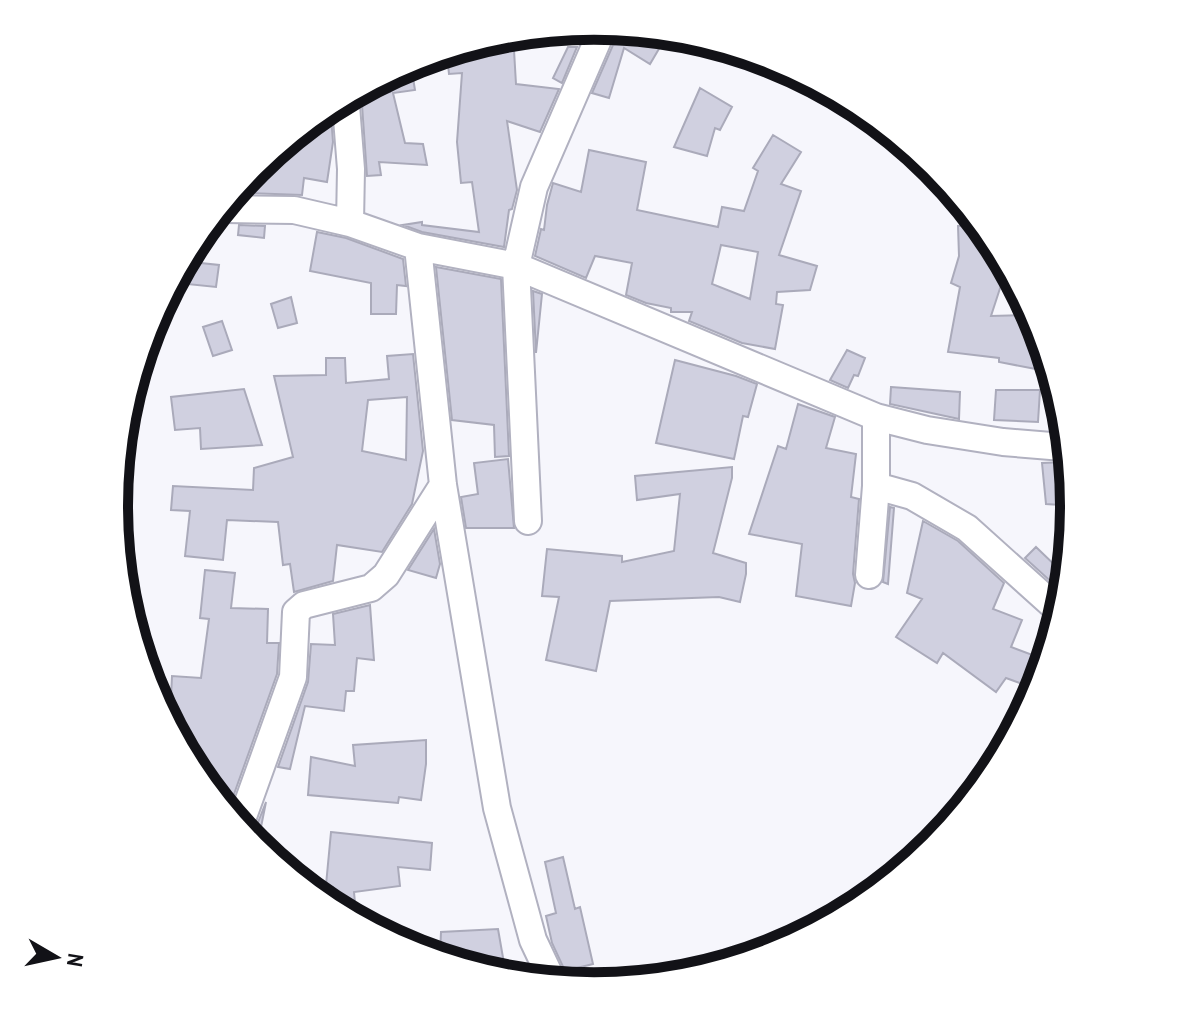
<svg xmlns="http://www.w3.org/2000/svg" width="1189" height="1013" font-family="'Archivo Narrow',sans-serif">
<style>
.building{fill:#d0d0e0;stroke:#aaaaba;stroke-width:2;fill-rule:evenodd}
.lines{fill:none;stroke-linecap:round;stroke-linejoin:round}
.minor-casing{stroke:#b1b1c0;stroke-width:30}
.minor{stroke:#fff;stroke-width:26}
.rim{fill:none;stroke:#121217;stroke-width:10}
</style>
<rect width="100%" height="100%" fill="#f6f6fc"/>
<path class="building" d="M 663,42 L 650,64 L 624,48 L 609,98 L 592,93 L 613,45 Z
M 491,47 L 491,52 L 514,50 L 516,84 L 559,89 L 540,132 L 507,121 L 517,190 L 512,209 L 509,210 L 504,247 L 422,232 L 403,225 L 422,222 L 422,225 L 479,232 L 472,182 L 461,183 L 457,142 L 462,73 L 449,74 L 447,55 Z
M 568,47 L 577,47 L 562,83 L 553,78 Z
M 412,72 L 415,90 L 393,93 L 405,143 L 423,144 L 427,165 L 379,162 L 381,175 L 367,176 L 362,105 L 359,97 L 364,94 L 390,92 L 389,77 Z
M 700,88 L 732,107 L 720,130 L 715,128 L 707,156 L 674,147 Z
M 331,116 L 333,142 L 327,182 L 304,178 L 302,195 L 243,193 L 245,182 L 256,166 Z
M 773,135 L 801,152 L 781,184 L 801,191 L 779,255 L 817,266 L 810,290 L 777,292 L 776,304 L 783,305 L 775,349 L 742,343 L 689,321 L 692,312 L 671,312 L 671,308 L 646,303 L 626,295 L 632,263 L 595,256 L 586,278 L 535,256 L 541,229 L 544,230 L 547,205 L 553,183 L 581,192 L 589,150 L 646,162 L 637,210 L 718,227 L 722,207 L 744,211 L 758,171 L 753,168 ZM 721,245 L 758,252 L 750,299 L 712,284 Z
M 239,225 L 265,226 L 264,238 L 238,235 Z
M 973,225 L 1005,273 L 991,316 L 1026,315 L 1027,345 L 1043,345 L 1041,370 L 999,362 L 999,358 L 948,352 L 960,287 L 951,283 L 959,256 L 958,226 Z
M 317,232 L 346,238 L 403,259 L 406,286 L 397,285 L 396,314 L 371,314 L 371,283 L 310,271 Z
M 191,262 L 219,265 L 216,287 L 177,283 Z
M 436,267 L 501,279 L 509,456 L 495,457 L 494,425 L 452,420 Z
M 533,291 L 542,294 L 536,353 Z
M 291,297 L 297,323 L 278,328 L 271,304 Z
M 222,321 L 232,350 L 213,356 L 203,327 Z
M 847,350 L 865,358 L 858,376 L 854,375 L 848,388 L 830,380 Z
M 413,354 L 423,451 L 412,504 L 382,552 L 337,545 L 333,581 L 294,592 L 290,564 L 283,565 L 278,522 L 227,520 L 223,560 L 185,556 L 190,511 L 171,510 L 173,486 L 253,490 L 254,468 L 293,457 L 274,376 L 326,375 L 326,358 L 345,358 L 346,383 L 389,379 L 387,356 ZM 407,397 L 406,460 L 362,451 L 368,400 Z
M 675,360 L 736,376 L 757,384 L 748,417 L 743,416 L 734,459 L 656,443 Z
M 891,387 L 960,392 L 959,419 L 890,404 Z
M 244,389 L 262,445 L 201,449 L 200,428 L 175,430 L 171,397 Z
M 996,390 L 1040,390 L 1038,422 L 994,420 Z
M 798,404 L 835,417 L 826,448 L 856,454 L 851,497 L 859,499 L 853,574 L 855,583 L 851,606 L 796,596 L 802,544 L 749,534 L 778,446 L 786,449 Z
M 508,459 L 514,528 L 466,528 L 461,497 L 478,494 L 474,463 Z
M 1066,462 L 1075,506 L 1046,504 L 1042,463 Z
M 732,467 L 732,478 L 713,553 L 746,563 L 746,574 L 740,602 L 719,597 L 610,601 L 596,671 L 546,660 L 559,597 L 542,596 L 547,549 L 622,556 L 622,562 L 674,551 L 680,494 L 637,500 L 635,476 Z
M 890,507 L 894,508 L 888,584 L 883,582 Z
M 923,521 L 958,541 L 1004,583 L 993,609 L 1022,620 L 1011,647 L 1038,657 L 1028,686 L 1006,678 L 996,692 L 943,653 L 937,663 L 896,637 L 922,599 L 907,593 Z
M 434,529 L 440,564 L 436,578 L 408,570 Z
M 1036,547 L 1062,572 L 1058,588 L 1025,558 Z
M 205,570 L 235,573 L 231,608 L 268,609 L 267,643 L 279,643 L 277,674 L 229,808 L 170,720 L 172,676 L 201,678 L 209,619 L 200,618 Z
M 370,605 L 374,660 L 357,658 L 354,691 L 346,691 L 344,711 L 305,706 L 290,769 L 278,767 L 308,682 L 311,644 L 335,645 L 333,614 Z
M 426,740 L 426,764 L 421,800 L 399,797 L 398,803 L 308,795 L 311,757 L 355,766 L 353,745 Z
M 266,802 L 257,847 L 249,838 L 255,830 Z
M 331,832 L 432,843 L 430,870 L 398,867 L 400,886 L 354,892 L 356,914 L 334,899 L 333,887 L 326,885 Z
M 563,857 L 575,909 L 580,907 L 593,964 L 565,971 L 552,943 L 546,916 L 556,913 L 545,862 Z
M 498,929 L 505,969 L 440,956 L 441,932 Z"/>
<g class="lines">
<defs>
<path id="minor" d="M 346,106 L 351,169 L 350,223
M 226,209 L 294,210 L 350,223 L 418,247 L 516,266 L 876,417 L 927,430 L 1003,442 L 1063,447
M 418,247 L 443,485 L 497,808 L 533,940 L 551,978
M 876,486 L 912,496 L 967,528 L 1055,607
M 528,521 L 516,266 L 534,187 L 603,28
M 869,575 L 876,486 L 876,417
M 240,825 L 293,677 L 296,612 L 304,605 L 371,588 L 386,575 L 443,485"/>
</defs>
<use href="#minor" class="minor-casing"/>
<use href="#minor" class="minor"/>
</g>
<path d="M0 0H1189V1013H0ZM128 506a466 466 0 1 1 932 0a466 466 0 1 1-932 0Z" fill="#fff" fill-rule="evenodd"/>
<path class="rim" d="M128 506a466 466 0 1 1 932 0a466 466 0 1 1-932 0Z"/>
<g transform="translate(56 957) rotate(99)" stroke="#ffffff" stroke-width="6" paint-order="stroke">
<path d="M0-6L14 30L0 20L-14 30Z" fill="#121217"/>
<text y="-12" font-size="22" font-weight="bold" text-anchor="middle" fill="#121217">N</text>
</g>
</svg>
